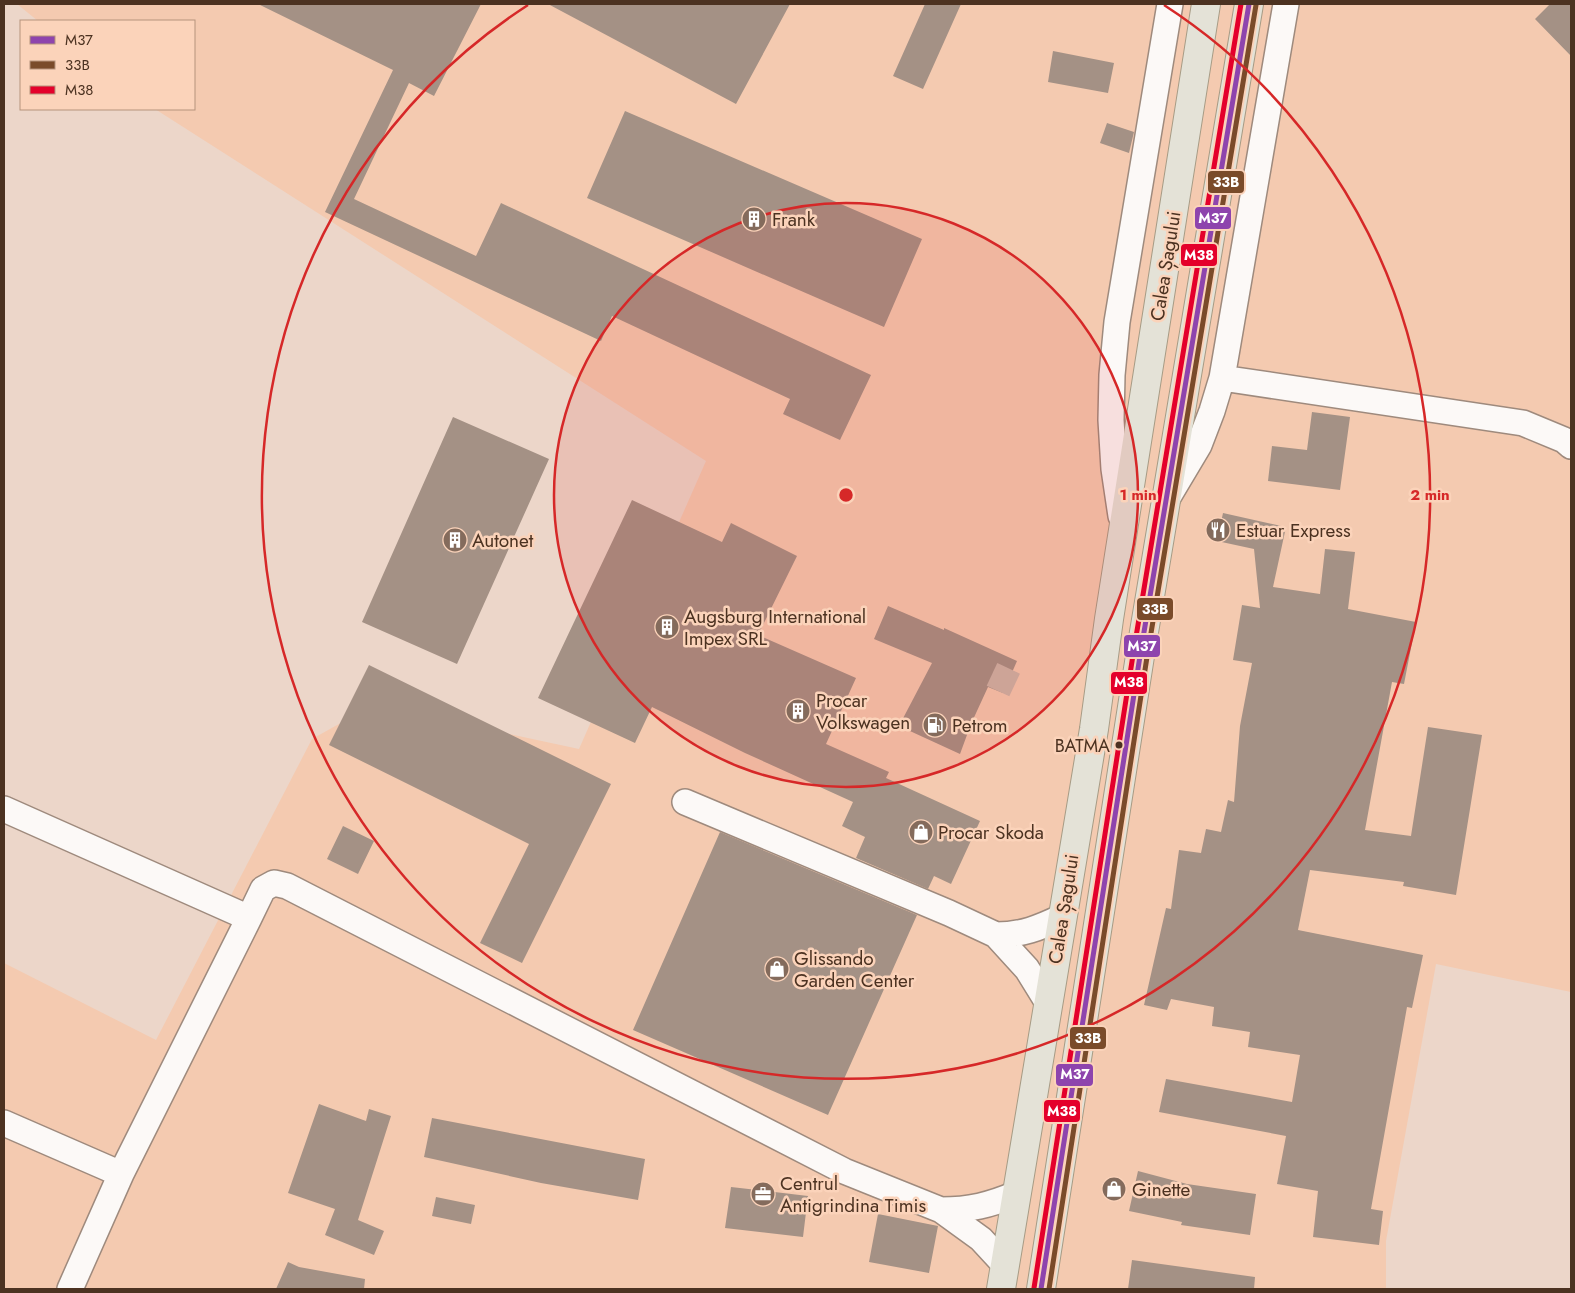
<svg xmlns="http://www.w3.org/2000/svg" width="1575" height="1293" font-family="Jost,sans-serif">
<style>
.built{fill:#f4cab0}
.building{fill:#a49185}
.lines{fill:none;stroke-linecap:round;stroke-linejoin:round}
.minor-tunnel{stroke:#ccb5a7;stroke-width:25;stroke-dasharray:25 12;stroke-linecap:butt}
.minor-casing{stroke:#9e8a7d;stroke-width:28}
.major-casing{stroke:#a69b85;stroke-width:30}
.minor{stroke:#fcf9f7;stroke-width:25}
.major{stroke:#e4e2d7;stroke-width:28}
.bus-1-casing{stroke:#fbd3ba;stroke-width:9}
.bus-2-casing{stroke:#fbd3ba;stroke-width:9}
.bus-3-casing{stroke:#fbd3ba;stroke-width:9}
.bus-1{stroke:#8e44ad;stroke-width:5}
.bus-2{stroke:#7a4b2a;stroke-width:5}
.bus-3{stroke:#e4002b;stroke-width:5}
.ring{fill:none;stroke:#d62828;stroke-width:2.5}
.bus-dot{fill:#4c3221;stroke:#fbd3ba;stroke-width:2}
.labels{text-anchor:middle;stroke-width:5;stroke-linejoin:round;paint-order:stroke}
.bus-label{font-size:18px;fill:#4c3221;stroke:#fbd3ba;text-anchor:end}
.poi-label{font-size:19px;fill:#4c3221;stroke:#fbd3ba;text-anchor:start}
.street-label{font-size:19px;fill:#4c3221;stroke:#fbd3ba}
.centre{fill:#d62828;stroke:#fbd3ba;stroke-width:2.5}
.ring-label{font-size:15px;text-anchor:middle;font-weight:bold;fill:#d62828;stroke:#fbd3ba;stroke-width:5;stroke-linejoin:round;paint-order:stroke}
.line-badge{stroke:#fbd3ba;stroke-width:2}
.badge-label{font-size:14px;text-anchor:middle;font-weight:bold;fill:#fff}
</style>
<rect width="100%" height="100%" fill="#ecd6c9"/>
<path class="built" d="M 17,4 L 1571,4 L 1571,992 L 1436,964 L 1386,1241 L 1386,1289 L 4,1289 L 4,963 L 156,1040 L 312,739 L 373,705 L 579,749 L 706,461 L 155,109 L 194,109 L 194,21 L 38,21 Z"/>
<path class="building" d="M 258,4 L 481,4 L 434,96 L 409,83 L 354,199 L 476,256 L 501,203 L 871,375 L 840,440 L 783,414 L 790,399 L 612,316 L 601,341 L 325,212 L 393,70 Z
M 548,4 L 790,4 L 736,104 Z
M 925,4 L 961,4 L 923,89 L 893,76 Z
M 1550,4 L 1571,4 L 1571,56 L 1535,19 Z
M 1053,51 L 1114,63 L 1108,93 L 1048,82 Z
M 625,111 L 922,239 L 884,327 L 587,198 Z
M 1107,123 L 1134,132 L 1129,153 L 1100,143 Z
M 1312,412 L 1350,417 L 1340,490 L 1268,481 L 1272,446 L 1307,450 Z
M 453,417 L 549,459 L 457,664 L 362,622 Z
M 632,500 L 722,542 L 731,523 L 797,556 L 758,635 L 856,678 L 826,744 L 889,772 L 886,778 L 980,821 L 951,884 L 934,876 L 928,889 L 856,858 L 865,837 L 842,826 L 853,802 L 745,753 L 652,707 L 635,743 L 538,698 Z
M 1223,513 L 1286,527 L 1273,587 L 1320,594 L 1325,549 L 1355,552 L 1348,609 L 1416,622 L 1404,684 L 1392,682 L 1365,830 L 1411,836 L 1428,727 L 1482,735 L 1456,895 L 1403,886 L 1404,882 L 1310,870 L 1298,930 L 1423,955 L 1412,1008 L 1407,1007 L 1371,1209 L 1383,1211 L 1379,1245 L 1313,1237 L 1318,1191 L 1277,1184 L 1286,1136 L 1159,1112 L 1166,1079 L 1292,1102 L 1300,1055 L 1248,1047 L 1250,1032 L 1212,1026 L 1214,1007 L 1171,999 L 1167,1010 L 1144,1005 L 1166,908 L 1171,909 L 1179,850 L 1201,853 L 1206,829 L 1221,832 L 1228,800 L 1234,802 L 1240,726 L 1252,663 L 1233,660 L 1242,605 L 1260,608 L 1254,549 L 1217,541 Z
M 888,606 L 944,630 L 944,628 L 1017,661 L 1003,693 L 988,687 L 971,724 L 960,754 L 899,726 L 932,663 L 874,639 Z
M 369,665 L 611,784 L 522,963 L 480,943 L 529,844 L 329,745 Z
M 343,826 L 374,841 L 358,874 L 327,859 Z
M 720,832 L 917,915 L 828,1115 L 633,1030 Z
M 319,1104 L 366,1121 L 369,1109 L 391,1116 L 358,1220 L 384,1231 L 374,1255 L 325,1235 L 335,1209 L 288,1193 Z
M 432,1118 L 645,1159 L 638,1200 L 541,1183 L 424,1157 Z
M 1138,1171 L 1187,1184 L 1256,1194 L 1250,1235 L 1181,1225 L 1182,1222 L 1129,1211 Z
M 731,1187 L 808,1196 L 803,1237 L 725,1228 Z
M 436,1197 L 475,1205 L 471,1224 L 432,1216 Z
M 878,1214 L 938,1226 L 929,1273 L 869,1262 Z
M 1132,1260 L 1255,1277 L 1254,1289 L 1128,1289 Z
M 288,1262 L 299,1267 L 365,1279 L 364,1289 L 276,1289 Z"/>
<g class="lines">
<path class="minor-tunnel" d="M 998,691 L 1013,659"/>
<defs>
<path id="minor" d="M 1222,378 L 1523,423 L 1564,440 L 1571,446
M 1168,497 L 1199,445 L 1212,411 L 1222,378 L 1286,4
M 1121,516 L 1114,469 L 1111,420 L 1112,375 L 1117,322 L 1170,4
M 685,802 L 949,913 L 996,935 L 1027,969 L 1048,1003
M 4,809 L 249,918
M 996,935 C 1022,935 1039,928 1062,917
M 4,1123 L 121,1174
M 941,1210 C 970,1210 990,1205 1016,1194
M 70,1289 L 121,1174 L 249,918 L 263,889 L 274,883 L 287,886 L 844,1171 L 941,1210 L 981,1239 L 1005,1265"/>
<path id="major" d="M 1001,1289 L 1094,729 L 1109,619 L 1206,4
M 1041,1289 L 1140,656 L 1249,4"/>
</defs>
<use href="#minor" class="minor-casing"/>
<use href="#major" class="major-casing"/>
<use href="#minor" class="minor"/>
<use href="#major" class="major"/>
<defs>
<path id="bus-1" d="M 1041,1289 L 1140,656 L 1249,4"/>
<path id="bus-2" d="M 1049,1289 L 1147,657 L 1256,5"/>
<path id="bus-3" d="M 1034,1288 L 1133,655 L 1241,4"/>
</defs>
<use href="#bus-1" class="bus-1-casing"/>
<use href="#bus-2" class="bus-2-casing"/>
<use href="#bus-3" class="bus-3-casing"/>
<use href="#bus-1" class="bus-1"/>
<use href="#bus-2" class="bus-2"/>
<use href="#bus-3" class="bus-3"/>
</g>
<circle cx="846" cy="495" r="292" fill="#d62828" fill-opacity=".12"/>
<g class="ring">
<circle cx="846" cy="495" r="292"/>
<path d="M1164 5A584 584 0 1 1 528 5"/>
</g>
<defs>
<symbol id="building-disc" viewBox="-11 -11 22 22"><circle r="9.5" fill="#846b5c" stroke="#fbd3ba"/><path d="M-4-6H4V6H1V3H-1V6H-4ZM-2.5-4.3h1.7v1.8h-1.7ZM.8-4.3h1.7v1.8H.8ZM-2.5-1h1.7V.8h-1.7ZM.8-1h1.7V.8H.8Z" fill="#fff"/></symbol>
<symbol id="restaurant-disc" viewBox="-11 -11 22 22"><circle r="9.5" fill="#846b5c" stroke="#fbd3ba"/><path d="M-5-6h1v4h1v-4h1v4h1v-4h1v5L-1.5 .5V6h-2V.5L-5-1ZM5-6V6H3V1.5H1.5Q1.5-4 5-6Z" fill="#fff"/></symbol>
<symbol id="fuel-disc" viewBox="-11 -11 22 22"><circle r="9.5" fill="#846b5c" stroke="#fbd3ba"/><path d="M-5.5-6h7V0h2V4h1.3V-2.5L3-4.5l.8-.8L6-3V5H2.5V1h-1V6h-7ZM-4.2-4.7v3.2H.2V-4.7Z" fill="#fff"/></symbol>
<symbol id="shop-disc" viewBox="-11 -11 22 22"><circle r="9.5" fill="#846b5c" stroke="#fbd3ba"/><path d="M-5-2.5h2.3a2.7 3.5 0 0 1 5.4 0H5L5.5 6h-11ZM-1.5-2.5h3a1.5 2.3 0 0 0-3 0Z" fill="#fff"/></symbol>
<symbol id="office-disc" viewBox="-11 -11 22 22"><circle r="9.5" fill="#846b5c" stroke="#fbd3ba"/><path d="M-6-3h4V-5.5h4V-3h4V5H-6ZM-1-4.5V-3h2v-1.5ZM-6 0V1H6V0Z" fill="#fff"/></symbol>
</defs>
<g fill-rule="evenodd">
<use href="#building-disc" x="740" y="205" width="28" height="28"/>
<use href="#restaurant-disc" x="1204" y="516" width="28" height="28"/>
<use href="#building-disc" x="441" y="526" width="28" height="28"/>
<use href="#building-disc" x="653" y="613" width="28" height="28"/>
<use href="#building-disc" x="784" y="697" width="28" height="28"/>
<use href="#fuel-disc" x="921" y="711" width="28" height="28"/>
<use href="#shop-disc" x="907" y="818" width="28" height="28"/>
<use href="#shop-disc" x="763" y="955" width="28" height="28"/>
<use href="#shop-disc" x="1100" y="1175" width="28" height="28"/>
<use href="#office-disc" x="749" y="1180" width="28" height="28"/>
</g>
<circle class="bus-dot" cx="1119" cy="745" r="4.5"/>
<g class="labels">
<g class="bus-label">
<text x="1110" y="752">BATMA</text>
</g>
<g class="poi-label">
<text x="772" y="226">Frank</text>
<text x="1236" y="537">Estuar Express</text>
<text x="472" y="547">Autonet</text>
<text x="684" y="623">Augsburg International<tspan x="684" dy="22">Impex SRL</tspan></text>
<text x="816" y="707">Procar<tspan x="816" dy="22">Volkswagen</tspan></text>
<text x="952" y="732">Petrom</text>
<text x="938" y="839">Procar Skoda</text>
<text x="794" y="965">Glissando<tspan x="794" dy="22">Garden Center</tspan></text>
<text x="780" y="1190">Centrul<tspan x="780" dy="22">Antigrindina Timis</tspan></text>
<text x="1132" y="1196">Ginette</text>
</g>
<g class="street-label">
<text transform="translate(1165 266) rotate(-81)" y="7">Calea Șagului</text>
<text transform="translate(1063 909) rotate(-81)" y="7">Calea Șagului</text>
</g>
</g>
<circle cx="846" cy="495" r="8" class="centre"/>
<g class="ring-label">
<text x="1138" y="500">1 min</text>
<text x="1430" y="500">2 min</text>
</g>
<g class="line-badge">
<rect x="1207" y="170" width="38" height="24" rx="5" fill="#7a4b2a"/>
<rect x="1194" y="206" width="38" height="24" rx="5" fill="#8e44ad"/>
<rect x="1180" y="243" width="38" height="24" rx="5" fill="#e4002b"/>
<rect x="1136" y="597" width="38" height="24" rx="5" fill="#7a4b2a"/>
<rect x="1123" y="634" width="38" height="24" rx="5" fill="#8e44ad"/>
<rect x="1110" y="671" width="38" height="24" rx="5" fill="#e4002b"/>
<rect x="1069" y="1026" width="38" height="24" rx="5" fill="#7a4b2a"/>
<rect x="1055" y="1063" width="39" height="24" rx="5" fill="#8e44ad"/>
<rect x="1043" y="1099" width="38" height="24" rx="5" fill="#e4002b"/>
</g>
<g class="badge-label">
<text x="1226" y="187">33B</text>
<text x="1213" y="223">M37</text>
<text x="1199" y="260">M38</text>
<text x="1155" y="614">33B</text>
<text x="1142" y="651">M37</text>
<text x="1129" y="687">M38</text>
<text x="1088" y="1043">33B</text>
<text x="1075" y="1079">M37</text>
<text x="1062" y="1116">M38</text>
</g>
<rect width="1575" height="1293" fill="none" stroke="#4c3221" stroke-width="10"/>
<rect x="20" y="20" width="175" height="90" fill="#fbd3ba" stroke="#b5937d"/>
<rect x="30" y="36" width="25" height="8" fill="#8e44ad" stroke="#b5937d"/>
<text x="65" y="45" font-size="15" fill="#4c3221">M37</text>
<rect x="30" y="61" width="25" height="8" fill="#7a4b2a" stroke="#b5937d"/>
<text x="65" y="70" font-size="15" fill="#4c3221">33B</text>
<rect x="30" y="86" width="25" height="8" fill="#e4002b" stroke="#b5937d"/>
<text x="65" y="95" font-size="15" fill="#4c3221">M38</text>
</svg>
